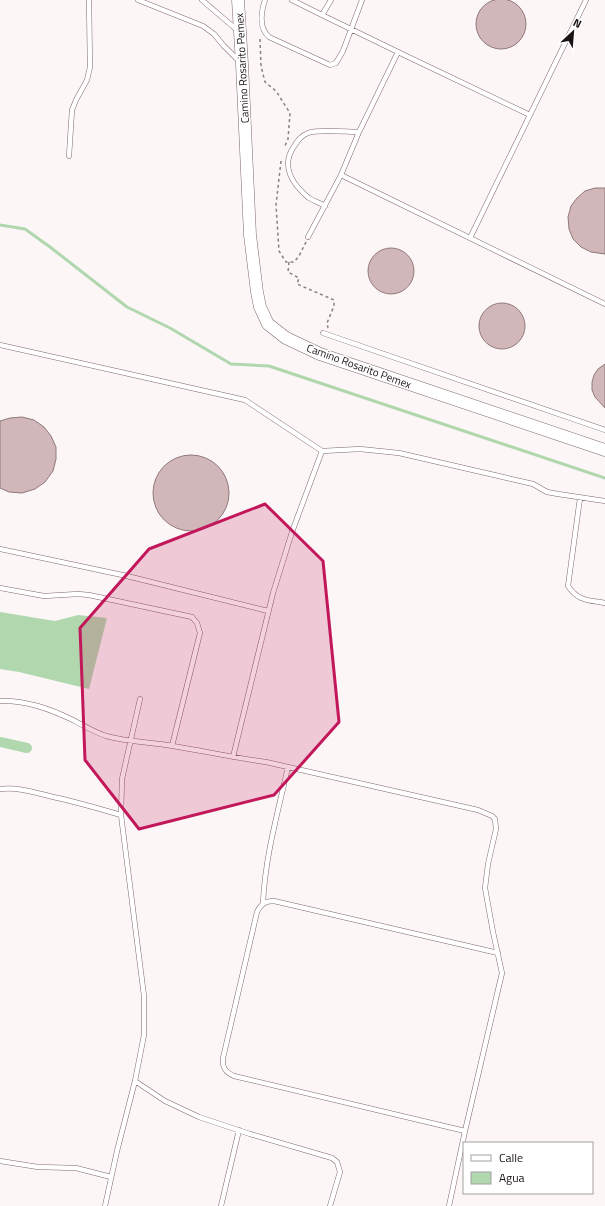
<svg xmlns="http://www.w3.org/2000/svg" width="605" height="1206" font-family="'Titillium Web',sans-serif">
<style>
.water{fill:#b1d7ae}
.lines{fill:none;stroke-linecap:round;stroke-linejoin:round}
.stream{stroke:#b1d7ae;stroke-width:3}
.canal{stroke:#b1d7ae;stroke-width:10}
.building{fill:#d1b7ba;stroke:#90787a}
.lane-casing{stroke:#7f686b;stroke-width:5.5}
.secondary-casing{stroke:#7f686b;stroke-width:13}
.path{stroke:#888182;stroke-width:1.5;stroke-dasharray:3 3;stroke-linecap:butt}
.lane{stroke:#fff;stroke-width:4.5}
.secondary{stroke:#fff;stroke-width:12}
.marked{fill:#c2185b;fill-opacity:0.2;stroke:#c2185b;stroke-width:3;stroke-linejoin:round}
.labels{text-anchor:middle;stroke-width:3;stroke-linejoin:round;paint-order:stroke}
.street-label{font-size:11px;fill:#1c1314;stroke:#fff}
</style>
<rect width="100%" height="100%" fill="#fcf6f7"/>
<path class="water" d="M 0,612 L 55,621 L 78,615 L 107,618 L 89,689 L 19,672 L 0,669 Z"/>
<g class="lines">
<path class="stream" d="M 0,225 L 25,229 L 50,247 L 127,307 L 170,328 L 231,364 L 269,366 L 605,478"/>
<path class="canal" d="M 0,742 L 27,748"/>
</g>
<path class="building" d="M476 24a25 25 0 1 1 50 0a25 25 0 1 1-50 0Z
M 595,188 L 605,188 L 605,254 L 591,252 L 581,247 L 573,239 L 569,229 L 568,217 L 571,206 L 577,198 L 585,191 Z
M368 271a23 23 0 1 1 46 0a23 23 0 1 1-46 0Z
M479 326a23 23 0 1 1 46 0a23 23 0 1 1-46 0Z
M 605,364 L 605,408 L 595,397 L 592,390 L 592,382 L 594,375 L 598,369 Z
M 22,417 L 34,420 L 44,427 L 51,436 L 56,447 L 56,459 L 53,471 L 45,482 L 35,489 L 22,493 L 9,492 L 0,488 L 0,421 L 10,418 Z
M153 493a38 38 0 1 1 76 0a38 38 0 1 1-76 0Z"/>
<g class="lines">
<defs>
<path id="lane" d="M 138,0 L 203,26 L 214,34 L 223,45 L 240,62
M 202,0 L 237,30
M 265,0 C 261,12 259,28 269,37 L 330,65 L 336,63 L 343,51 L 362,0
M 292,0 L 322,15 L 331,0
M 322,15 L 398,52 L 359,132 L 341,175 L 605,304
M 398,52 L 530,115
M 69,156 L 72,110 L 76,100 L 87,80 L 90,67 L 89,0
M 325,206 C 320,203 314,201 309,198 C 293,185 281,167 293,148 C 297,142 300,136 308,133 C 317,129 348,132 359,132
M 308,237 L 341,175
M 470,238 L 586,0
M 323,333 L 605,430
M 0,345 L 245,400 L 322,451 L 292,532 L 273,593 L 233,757
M 322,451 L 360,449 L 399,453 L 533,484 L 547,492 L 558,494 L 605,501
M 580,498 L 568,586 C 578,601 588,600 605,603
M 0,549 L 127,576 L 268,611
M 0,588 L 44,596 L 78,594 L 89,595 L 192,617 L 197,623 L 200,633 L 172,746
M 0,701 C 26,700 50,709 73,720 C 84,726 94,732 106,736 C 128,742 150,742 173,746 C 204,751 235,758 266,762 L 478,810 L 492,816 L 495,819 L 496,829 L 488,864 L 485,888 L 493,932 L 502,973 L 465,1131 L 449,1206
M 0,789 C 17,787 33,792 49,796 C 73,801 97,808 121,815
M 263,903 C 265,857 278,812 288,767
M 135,1081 L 165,1101 L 199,1117 L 250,1134 L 332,1158 L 337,1162 L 340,1172 L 330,1206
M 465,1131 L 234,1076 C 225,1072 222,1067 223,1058 L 257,912 C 261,904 265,901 274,901 L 498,953
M 0,1161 L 38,1167 L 76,1168 L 111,1177
M 105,1206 L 117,1151 L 135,1081 L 144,1035 L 144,996 L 121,815 L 122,779 L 140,699
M 221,1206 L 239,1130"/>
<path id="secondary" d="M 238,0 L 242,64 L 250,235 L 257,292 L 260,307 L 268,324 L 286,338 L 320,354 L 605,450"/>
</defs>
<use href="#lane" class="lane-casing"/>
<use href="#secondary" class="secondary-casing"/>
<path class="path" d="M 260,39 L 261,66 L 265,82 L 276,91 L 290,113 L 288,139 L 284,148
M 281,161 L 276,205 L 279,251 L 286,262 L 294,262 L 299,256 L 306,242
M 289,262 L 288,272 L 299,278 L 297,284 L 334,300 L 334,306 L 327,323 L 328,328"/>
<use href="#lane" class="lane"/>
<use href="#secondary" class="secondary"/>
</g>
<path class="marked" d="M 265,504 L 323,561 L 339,722 L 274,795 L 139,829 L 85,760 L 80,628 L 149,549 Z"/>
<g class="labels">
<g class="street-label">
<text transform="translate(242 68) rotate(-93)" y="4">Camino Rosarito Pemex</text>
<text transform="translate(359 366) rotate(20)" y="4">Camino Rosarito Pemex</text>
</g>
</g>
<rect x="463" y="1142" width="130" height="52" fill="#ffffff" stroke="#a4a1a1"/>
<rect x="471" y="1155" width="20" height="6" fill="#ffffff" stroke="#a4a1a1"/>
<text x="499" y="1162" font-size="12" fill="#1c1314">Calle</text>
<rect x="471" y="1172" width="20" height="12" fill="#b1d7ae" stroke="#a4a1a1"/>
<text x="499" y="1182" font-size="12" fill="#1c1314">Agua</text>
<g transform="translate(573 32) rotate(26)" stroke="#ffffff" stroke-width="3" paint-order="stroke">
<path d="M0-3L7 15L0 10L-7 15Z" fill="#1c1314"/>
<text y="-6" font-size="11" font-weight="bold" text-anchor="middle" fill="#1c1314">N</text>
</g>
</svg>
